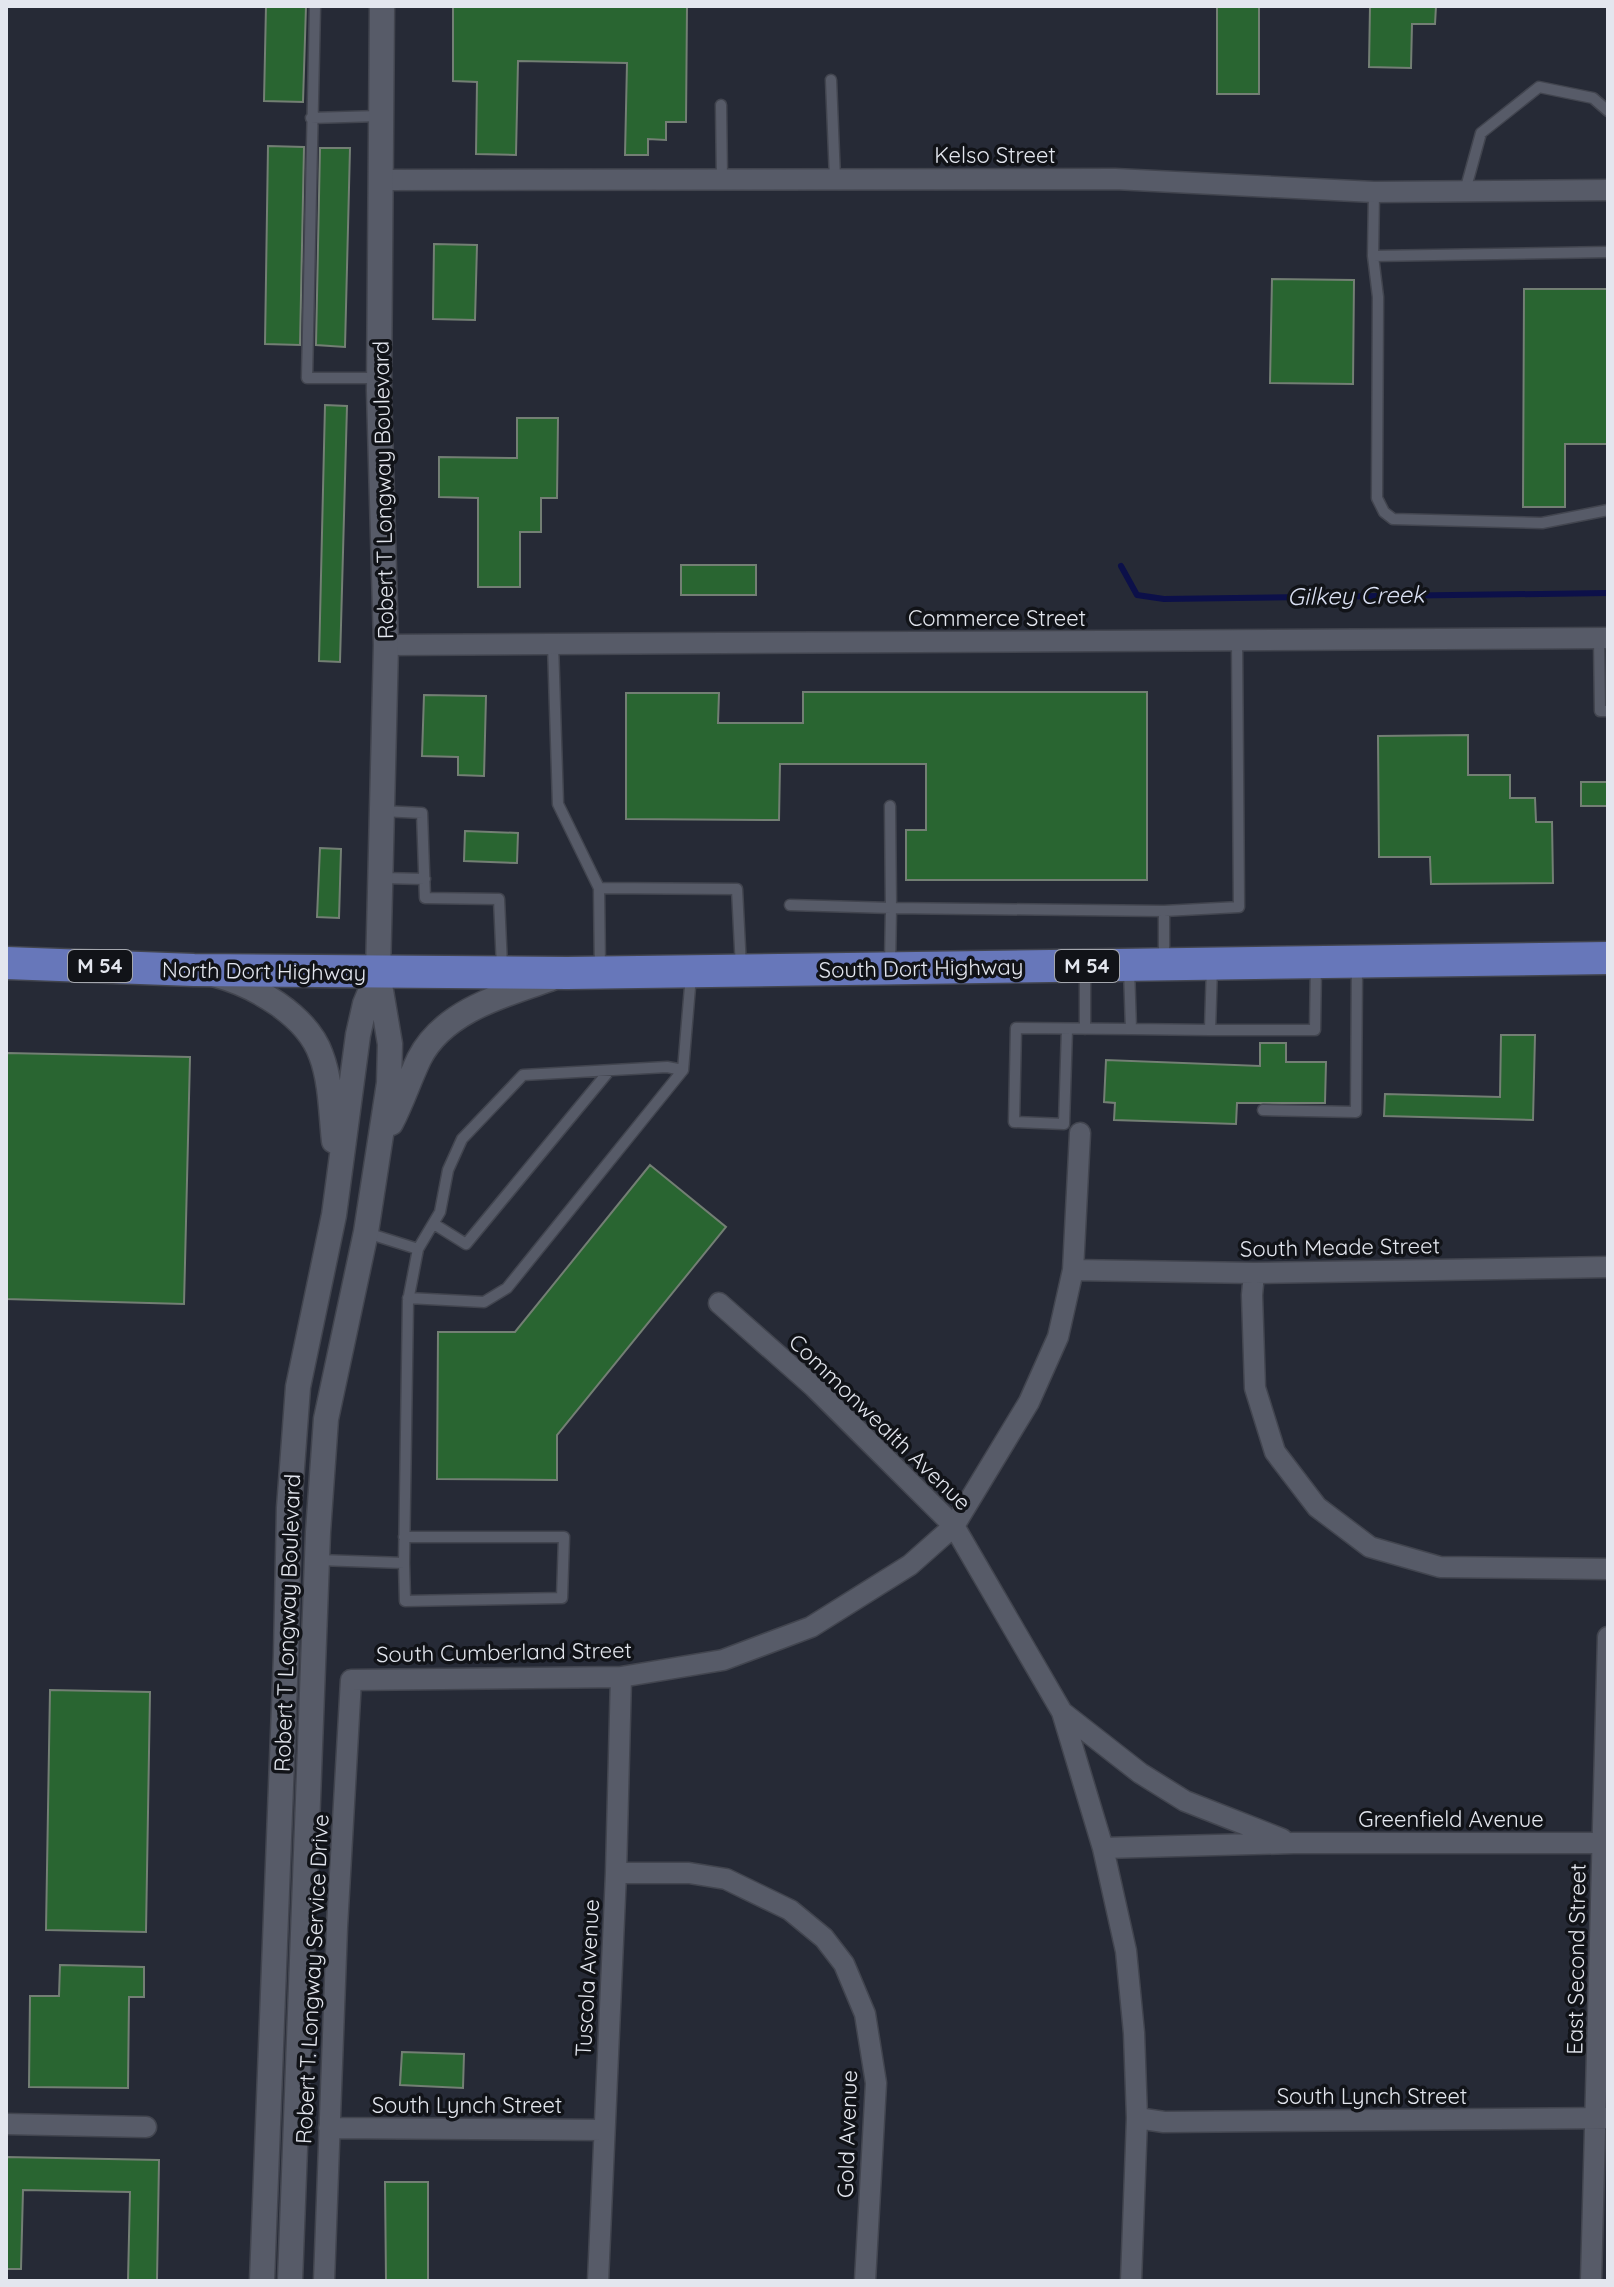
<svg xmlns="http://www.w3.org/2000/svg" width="1614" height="2287" font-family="Quicksand,sans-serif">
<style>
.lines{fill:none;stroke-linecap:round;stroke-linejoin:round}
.stream{stroke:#0c1049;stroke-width:6}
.building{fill:#296531;stroke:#737f74;stroke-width:2}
.service-casing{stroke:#42454f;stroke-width:13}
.minor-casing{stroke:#42454f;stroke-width:23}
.tertiary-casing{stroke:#42454f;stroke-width:27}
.primary-casing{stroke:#42454f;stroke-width:35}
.service{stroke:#575b68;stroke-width:10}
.minor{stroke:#575b68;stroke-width:20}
.tertiary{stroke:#575b68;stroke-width:24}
.primary{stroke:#6777ba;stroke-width:32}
.labels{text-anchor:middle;stroke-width:7;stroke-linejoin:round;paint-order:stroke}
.shield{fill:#111318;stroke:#a4a7ae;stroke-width:2}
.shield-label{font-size:20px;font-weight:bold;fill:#e3e6ee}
.street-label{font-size:22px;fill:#e3e6ee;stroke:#111318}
.water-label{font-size:24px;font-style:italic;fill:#d8def1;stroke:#111318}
</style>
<rect width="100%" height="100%" fill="#262a36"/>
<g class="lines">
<path class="stream" d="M 1121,566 L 1137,595 L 1164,599 L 1608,593"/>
</g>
<path class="building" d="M 266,6 L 306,6 L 303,102 L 264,101 Z
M 453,6 L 687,6 L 686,122 L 666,122 L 666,140 L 648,139 L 648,155 L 625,155 L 627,63 L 518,61 L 516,155 L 476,154 L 477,82 L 453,81 Z
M 1217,6 L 1259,6 L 1259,94 L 1217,94 Z
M 1370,6 L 1436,6 L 1435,24 L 1412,24 L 1411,68 L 1369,67 Z
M 268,146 L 304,147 L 300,345 L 265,344 Z
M 320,148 L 350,148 L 345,347 L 316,345 Z
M 434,244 L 477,245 L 475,320 L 433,319 Z
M 1272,279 L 1354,280 L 1353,384 L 1270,383 Z
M 1524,289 L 1608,289 L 1608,444 L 1565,444 L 1565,507 L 1523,507 Z
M 325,405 L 347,406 L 340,662 L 319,661 Z
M 517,418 L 558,418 L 557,498 L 541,498 L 541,532 L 520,532 L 520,587 L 478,587 L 478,498 L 439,497 L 439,457 L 517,458 Z
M 681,565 L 756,565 L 756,595 L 681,595 Z
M 803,692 L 1147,692 L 1147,880 L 906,880 L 906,830 L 926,830 L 926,764 L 780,764 L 779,820 L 626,819 L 626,693 L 719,693 L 718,723 L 803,723 Z
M 424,695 L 486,696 L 484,776 L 458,775 L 458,757 L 422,756 Z
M 1468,735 L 1468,775 L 1510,775 L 1510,798 L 1535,798 L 1536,822 L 1552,822 L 1553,883 L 1431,884 L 1430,857 L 1379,857 L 1378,736 Z
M 1581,782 L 1608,782 L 1608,806 L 1581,806 Z
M 465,831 L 518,833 L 517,863 L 464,861 Z
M 320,848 L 341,849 L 339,918 L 317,917 Z
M 1501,1035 L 1535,1035 L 1533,1120 L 1384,1116 L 1385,1094 L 1500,1097 Z
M 1260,1043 L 1286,1043 L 1286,1062 L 1326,1062 L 1325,1103 L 1237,1103 L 1236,1124 L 1114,1120 L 1115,1103 L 1104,1102 L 1106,1060 L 1260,1066 Z
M 7,1053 L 190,1057 L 184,1304 L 6,1299 Z
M 650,1165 L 726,1227 L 557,1435 L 557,1480 L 437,1479 L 438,1332 L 515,1332 Z
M 50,1690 L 150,1692 L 146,1932 L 46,1930 Z
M 60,1965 L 144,1967 L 144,1997 L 129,1997 L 128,2088 L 29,2087 L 30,1996 L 59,1996 Z
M 402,2052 L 464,2054 L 463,2088 L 400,2085 Z
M 6,2157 L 159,2160 L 157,2281 L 128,2281 L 130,2192 L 23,2190 L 21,2269 L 6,2269 Z
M 385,2182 L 428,2182 L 428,2281 L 386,2281 Z"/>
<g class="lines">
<defs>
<path id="service" d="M 315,6 L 307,378 L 379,378
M 831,80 L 835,179
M 721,105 L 722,179
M 311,118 L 379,116
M 1465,191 L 1481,133 L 1539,87 L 1593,98 L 1608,111
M 1374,192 L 1373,256 L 1608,252
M 1373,256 L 1378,297 L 1377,498 L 1384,512 L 1393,519 L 1542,523 L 1608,510
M 1599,639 L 1600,711 L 1608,711
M 553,644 L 558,804 L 599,888
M 382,811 L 422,813 L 425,898 L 499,899 L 502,967
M 382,878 L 425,879
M 790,905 L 891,908 L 890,806
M 1164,959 L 1164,911 L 1239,907 L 1237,640
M 890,965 L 891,908 L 1164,911
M 1129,969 L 1131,1029 L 1210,1030 L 1212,966
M 600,970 L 599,888 L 737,889 L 741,968
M 1067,1029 L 1064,1124 L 1014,1122 L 1016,1028 L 1131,1029
M 1085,1029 L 1085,971
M 1210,1030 L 1315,1030 L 1316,964
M 1263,1110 L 1356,1112 L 1357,967
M 434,1224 L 466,1244 L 609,1071
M 367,1233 L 418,1249
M 408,1298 L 484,1302 L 507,1288 L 683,1070
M 319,1560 L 404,1563 L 408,1301 L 418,1249 L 440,1212 L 448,1170 L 462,1139 L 523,1075 L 667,1067 L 683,1070 L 691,975
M 404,1563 L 405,1601 L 562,1598 L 564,1537 L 404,1537"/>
<path id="minor" d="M 381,180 L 1115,179 L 1374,192 L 1608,190
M 386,645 L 1608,638
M 1073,1270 L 1254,1273 L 1608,1267
M 1254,1273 L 1252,1295 L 1255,1388 L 1275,1452 L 1317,1507 L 1370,1547 L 1440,1567 L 1608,1569
M 719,1303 L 814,1387 L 954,1526 L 1062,1712 L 1103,1848 L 1126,1951 L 1134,2033 L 1137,2118 L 1131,2281
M 1062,1712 L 1140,1773 L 1185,1801 L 1282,1839
M 1103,1848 L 1294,1843 L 1608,1843
M 616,1873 L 689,1873 L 726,1879 L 790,1910 L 824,1938 L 844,1964 L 865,2014 L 876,2083 L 865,2281
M 1137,2118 L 1164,2122 L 1608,2118
M 6,2124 L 146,2127
M 329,2128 L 604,2130
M 324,2281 L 337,1927 L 351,1680 L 621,1677 L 723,1660 L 811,1627 L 910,1565 L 954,1526 L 1029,1402 L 1058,1337 L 1073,1270 L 1080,1133
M 598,2281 L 616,1873 L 621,1677
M 1591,2281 L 1608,1637"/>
<path id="tertiary" d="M 216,975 C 254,985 307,1015 321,1055 C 331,1081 331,1113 334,1141
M 391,1123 C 402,1102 409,1080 419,1059 C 443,1011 503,995 550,979
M 262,2281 L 286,1655 L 289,1508 L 298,1387 L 334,1215 L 358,1035 L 365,1004 L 378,973
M 290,2281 L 318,1532 L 326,1419 L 366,1232 L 389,1083 L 390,1044 L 378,973 L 386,645 L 379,391 L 382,6"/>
<path id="primary" d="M 6,963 L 194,970 L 567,973 L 1608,958"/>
</defs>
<use href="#service" class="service-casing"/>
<use href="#minor" class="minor-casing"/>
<use href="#tertiary" class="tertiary-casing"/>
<use href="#primary" class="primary-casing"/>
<use href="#service" class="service"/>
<use href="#minor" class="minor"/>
<use href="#tertiary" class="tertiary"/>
<use href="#primary" class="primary"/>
</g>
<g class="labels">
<g class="shield">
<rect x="68" y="950" width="64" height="32" rx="6"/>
<rect x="1055" y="950" width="64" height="32" rx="6"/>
</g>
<g class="shield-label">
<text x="100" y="973">M 54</text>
<text x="1087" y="973">M 54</text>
</g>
<g class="street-label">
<text x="995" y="163">Kelso Street</text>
<text transform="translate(383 490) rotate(-91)" y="8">Robert T Longway Boulevard</text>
<text x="997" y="626">Commerce Street</text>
<text transform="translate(921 968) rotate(-1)" y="8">South Dort Highway</text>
<text transform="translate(264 971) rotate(1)" y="8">North Dort Highway</text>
<text transform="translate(1340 1247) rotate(-1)" y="8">South Meade Street</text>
<text transform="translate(880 1422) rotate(44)" y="8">Commonwealth Avenue</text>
<text transform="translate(287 1623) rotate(-88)" y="8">Robert T Longway Boulevard</text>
<text transform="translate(504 1652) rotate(-1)" y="8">South Cumberland Street</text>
<text x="1451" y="1827">Greenfield Avenue</text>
<text transform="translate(1576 1959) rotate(-89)" y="8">East Second Street</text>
<text transform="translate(587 1978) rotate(-87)" y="8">Tuscola Avenue</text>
<text transform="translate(312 1979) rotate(-87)" y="8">Robert T. Longway Service Drive</text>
<text x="1372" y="2104">South Lynch Street</text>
<text x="467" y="2113">South Lynch Street</text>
<text transform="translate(847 2134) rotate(-88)" y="8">Gold Avenue</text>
</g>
<g class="water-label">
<text transform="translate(1356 596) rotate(-1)" y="8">Gilkey Creek</text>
</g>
</g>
<rect width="1614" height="2287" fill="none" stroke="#e3e6ee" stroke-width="16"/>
</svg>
